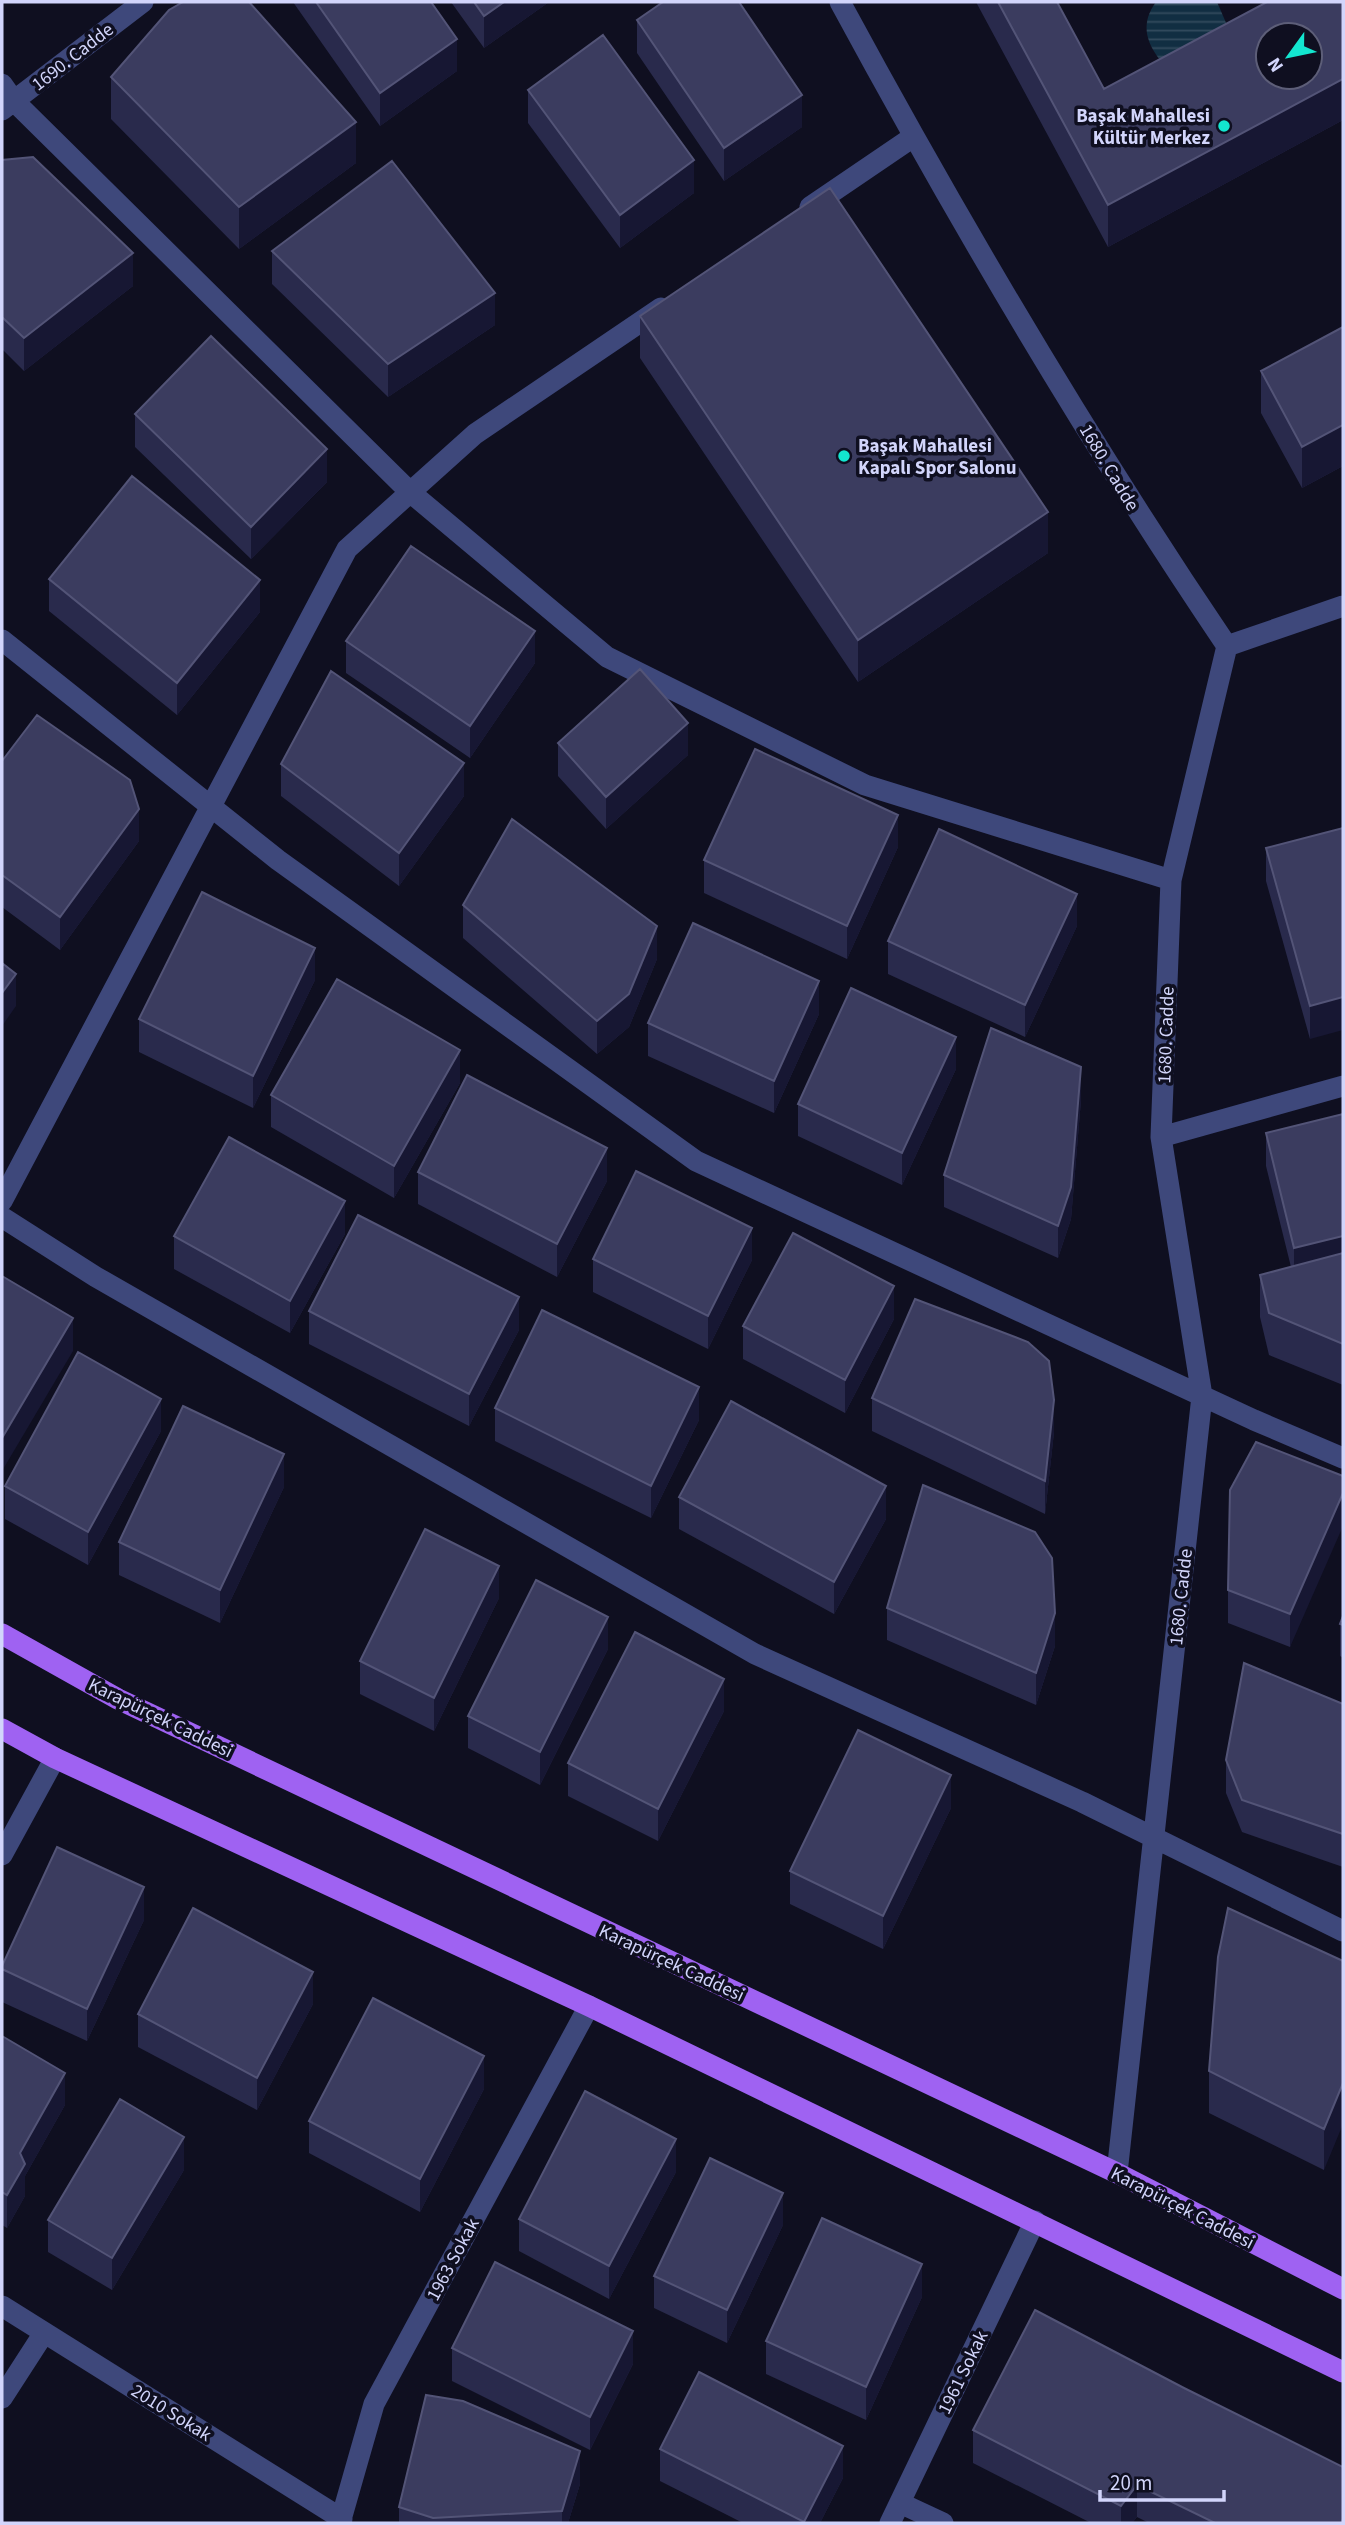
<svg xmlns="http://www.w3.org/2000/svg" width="1345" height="2525" font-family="'Source Sans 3',sans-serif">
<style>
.water{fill:url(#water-rules)}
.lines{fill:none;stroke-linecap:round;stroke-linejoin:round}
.minor{stroke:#3e487b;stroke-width:21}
.major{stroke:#9f62f2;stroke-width:21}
.wall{fill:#292a4c}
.shaded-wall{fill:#171733}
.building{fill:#3b3c5f;stroke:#535477;stroke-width:2;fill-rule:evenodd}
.poi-dot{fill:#13e6d0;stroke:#0f0f20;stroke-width:2.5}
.labels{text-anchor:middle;stroke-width:7;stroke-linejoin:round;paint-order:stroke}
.street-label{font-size:19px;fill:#d2d5fb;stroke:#0f0f20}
.poi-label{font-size:19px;font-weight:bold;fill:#d2d5fb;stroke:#0f0f20;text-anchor:end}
</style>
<defs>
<pattern id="water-rules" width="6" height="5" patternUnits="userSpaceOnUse" patternTransform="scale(1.75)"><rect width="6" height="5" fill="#112e42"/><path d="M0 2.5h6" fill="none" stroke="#334b5e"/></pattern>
</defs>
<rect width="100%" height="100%" fill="#0f0f20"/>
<path class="water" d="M 1156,2 L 1217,2 L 1227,25 L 1160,60 C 1145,41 1141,22 1156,2 Z"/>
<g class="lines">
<path class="minor" d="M 840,2 C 959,222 1087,439 1227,646 L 1171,880 L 1161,1137 L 1202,1396 L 1117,2173
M 2,84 L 14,101 L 410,492 L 607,657 L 865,785 L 1171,880
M 2,110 L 143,2
M 810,207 L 913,137
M 2,640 L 278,860 L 696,1161 L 1254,1420 L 1343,1458
M 1227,646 L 1343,606
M 1161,1137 L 1343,1086
M 2,1201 L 347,549 L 475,434 L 661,308
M 2,1217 L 96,1277 L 755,1654 L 1082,1802 L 1343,1931
M 2,1855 L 55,1758
M 2,2306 L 342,2519
M 2,2398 L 44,2333
M 900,2503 L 943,2523
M 340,2523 L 374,2404 L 589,2006
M 890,2523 L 1035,2221"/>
<path class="major" d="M 2,1634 L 118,1699 L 1117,2173 L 1343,2289
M 2,1729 L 55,1758 L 589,2006 L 1343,2372"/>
</g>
<path class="wall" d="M 293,2 L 431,2 L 457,71 L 380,126 Z
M 451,2 L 549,2 L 484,48 Z
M 976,2 L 1057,2 L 1104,89 L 1343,2 L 1343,120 L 1108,247 Z
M 637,20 L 802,127 L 724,181 L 637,53 Z
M 111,77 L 356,163 L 239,249 L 111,119 Z
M 528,90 L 694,193 L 620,248 L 528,123 Z
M 2,160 L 133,286 L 24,371 L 2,349 Z
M 272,251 L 495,325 L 388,397 L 272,284 Z
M 640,316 L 1048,553 L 858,682 L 640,358 Z
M 1343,327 L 1343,466 L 1302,488 L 1261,413 L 1261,371 Z
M 135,414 L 327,482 L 251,559 L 135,447 Z
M 49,579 L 260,612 L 177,715 L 49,611 Z
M 346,641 L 535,663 L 470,758 L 346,673 Z
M 558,743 L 688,755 L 606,829 L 558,776 Z
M 2,761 L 139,841 L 60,950 L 2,907 Z
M 281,764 L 464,796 L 399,886 L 281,796 Z
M 1343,828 L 1310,1039 L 1266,881 L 1266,848 Z
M 898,847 L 847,959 L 704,893 L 704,860 Z
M 463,905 L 657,959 L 629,1027 L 597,1054 L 463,938 Z
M 1077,926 L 1025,1037 L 888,974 L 888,941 Z
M 315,980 L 253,1108 L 139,1052 L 139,1019 Z
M 819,1014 L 774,1113 L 648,1056 L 648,1023 Z
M 956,1069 L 902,1185 L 798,1136 L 798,1104 Z
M 460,1083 L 394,1198 L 271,1127 L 271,1095 Z
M 1081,1100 L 1071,1219 L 1058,1258 L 944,1207 L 944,1175 Z
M 1343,1114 L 1343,1385 L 1269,1355 L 1260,1317 L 1260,1275 L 1291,1267 L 1266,1166 L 1266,1133 Z
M 418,1172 L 607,1181 L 557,1277 L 418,1204 Z
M 345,1234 L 290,1333 L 174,1269 L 174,1236 Z
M 593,1259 L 752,1260 L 708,1349 L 593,1292 Z
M 309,1311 L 519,1330 L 469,1426 L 309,1344 Z
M 894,1319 L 845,1413 L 743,1359 L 743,1326 Z
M 872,1398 L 1054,1432 L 1045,1514 L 872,1431 Z
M 495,1408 L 699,1420 L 651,1518 L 495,1441 Z
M 161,1431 L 88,1565 L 5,1519 L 5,1486 Z
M 1343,1476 L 1290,1647 L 1228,1623 L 1228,1590 Z
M 284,1487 L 220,1623 L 119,1575 L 119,1542 Z
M 679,1497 L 886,1519 L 834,1614 L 679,1529 Z
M 499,1598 L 434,1731 L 360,1694 L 360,1661 Z
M 887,1608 L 1055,1646 L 1036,1705 L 887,1640 Z
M 1343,1616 L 1343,1658 L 1340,1656 L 1340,1624 Z
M 608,1649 L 540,1785 L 468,1748 L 468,1716 Z
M 1343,1704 L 1343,1867 L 1242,1832 L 1226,1793 L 1226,1760 Z
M 724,1711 L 658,1841 L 568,1796 L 568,1763 Z
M 951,1808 L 883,1949 L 790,1904 L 790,1871 Z
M 144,1920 L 87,2041 L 2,2002 L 2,1966 Z
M 1343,1961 L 1324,2170 L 1209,2113 L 1209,2071 Z
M 313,2004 L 257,2110 L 138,2047 L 138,2014 Z
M 2,2036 L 65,2105 L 25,2176 L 25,2196 L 7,2228 L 2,2225 Z
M 484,2089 L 420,2212 L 309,2153 L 309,2121 Z
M 184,2170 L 112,2290 L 48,2252 L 48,2220 Z
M 676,2172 L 609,2299 L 519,2251 L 519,2219 Z
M 783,2225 L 727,2343 L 654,2308 L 654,2276 Z
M 922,2297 L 866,2420 L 766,2374 L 766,2341 Z
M 452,2348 L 633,2364 L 590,2450 L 452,2381 Z
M 973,2430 L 1343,2523 L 1149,2523 L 1137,2517 L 1132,2523 L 1091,2523 L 973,2463 Z
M 660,2449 L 843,2478 L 820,2523 L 743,2523 L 660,2481 Z
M 580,2484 L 568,2523 L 399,2523 L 399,2507 Z"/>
<path class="shaded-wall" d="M 504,2 L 549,2 L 484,48 L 484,16 Z
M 457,39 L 457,71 L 380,126 L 380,93 Z
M 1343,79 L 1343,120 L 1108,247 L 1108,205 Z
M 802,95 L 802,127 L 724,181 L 724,148 Z
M 356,122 L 356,163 L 239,249 L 239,207 Z
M 694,160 L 694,193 L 620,248 L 620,215 Z
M 133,253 L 133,286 L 24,371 L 24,338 Z
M 495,293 L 495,325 L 388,397 L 388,364 Z
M 1343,425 L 1343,466 L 1302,488 L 1302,447 Z
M 327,449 L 327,482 L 251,559 L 251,527 Z
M 1048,512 L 1048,553 L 858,682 L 858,640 Z
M 260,580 L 260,612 L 177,715 L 177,683 Z
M 535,631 L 535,663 L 470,758 L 470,726 Z
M 688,723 L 688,755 L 606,829 L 606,797 Z
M 464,763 L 464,796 L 399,886 L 399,853 Z
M 139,809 L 139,841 L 60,950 L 60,917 Z
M 898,815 L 898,847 L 847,959 L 847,926 Z
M 1077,894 L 1077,926 L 1025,1037 L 1025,1005 Z
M 657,926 L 657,959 L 629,1027 L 597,1054 L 597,1021 Z
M 315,948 L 315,980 L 253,1108 L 253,1076 Z
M 16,974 L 16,1006 L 2,1026 L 2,993 Z
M 819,981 L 819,1014 L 774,1113 L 774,1081 Z
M 1343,997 L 1343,1030 L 1310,1039 L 1310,1006 Z
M 956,1037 L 956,1069 L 902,1185 L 902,1153 Z
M 460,1050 L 460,1083 L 394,1198 L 394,1166 Z
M 1081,1067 L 1081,1100 L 1071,1219 L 1058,1258 L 1058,1226 Z
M 607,1148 L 607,1181 L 557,1277 L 557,1244 Z
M 345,1201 L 345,1234 L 290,1333 L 290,1301 Z
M 752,1228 L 752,1260 L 708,1349 L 708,1316 Z
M 1343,1236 L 1343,1268 L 1294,1280 L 1294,1248 Z
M 894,1286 L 894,1319 L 845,1413 L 845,1380 Z
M 519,1297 L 519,1330 L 469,1426 L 469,1394 Z
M 73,1318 L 73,1351 L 2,1471 L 2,1438 Z
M 699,1387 L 699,1420 L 651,1518 L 651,1486 Z
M 161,1399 L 161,1431 L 88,1565 L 88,1532 Z
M 1054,1400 L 1054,1432 L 1045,1514 L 1045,1481 Z
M 284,1454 L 284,1487 L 220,1623 L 220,1590 Z
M 886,1486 L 886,1519 L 834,1614 L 834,1582 Z
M 1343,1493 L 1343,1526 L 1290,1647 L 1290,1614 Z
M 499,1566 L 499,1598 L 434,1731 L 434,1698 Z
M 1055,1613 L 1055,1646 L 1036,1705 L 1036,1673 Z
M 608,1617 L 608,1649 L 540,1785 L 540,1752 Z
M 724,1679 L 724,1711 L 658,1841 L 658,1809 Z
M 951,1775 L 951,1808 L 883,1949 L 883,1916 Z
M 144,1887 L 144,1920 L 87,2041 L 87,2009 Z
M 313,1972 L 313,2004 L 257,2110 L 257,2078 Z
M 484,2056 L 484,2089 L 420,2212 L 420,2179 Z
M 65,2073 L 65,2105 L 25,2176 L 25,2196 L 7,2228 L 7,2195 L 20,2153 Z
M 1343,2083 L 1343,2124 L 1324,2170 L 1324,2129 Z
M 184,2137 L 184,2170 L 112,2290 L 112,2258 Z
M 676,2139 L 676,2172 L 609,2299 L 609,2266 Z
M 783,2193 L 783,2225 L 727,2343 L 727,2310 Z
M 922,2264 L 922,2297 L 866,2420 L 866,2387 Z
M 633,2331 L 633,2364 L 590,2450 L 590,2417 Z
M 843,2446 L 843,2478 L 820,2523 L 804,2523 Z
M 580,2451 L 580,2484 L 568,2523 L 562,2523 L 562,2511 Z
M 1137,2485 L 1137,2517 L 1132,2523 L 1121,2523 L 1121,2506 Z"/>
<path class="building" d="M 183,2 L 249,2 L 356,122 L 239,207 L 111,77 L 169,10 Z
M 316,2 L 431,2 L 457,39 L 380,93 Z
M 474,2 L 504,2 L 484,16 Z
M 663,2 L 739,2 L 802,95 L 724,148 L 637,20 Z
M 998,2 L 1057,2 L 1104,89 L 1267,2 L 1343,2 L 1343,79 L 1108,205 ZM 1268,35 L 1310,35 L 1310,77 L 1268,77 Z
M 603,35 L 694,160 L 620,215 L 528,90 Z
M 33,157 L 133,253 L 24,338 L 2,317 L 2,160 Z
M 392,161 L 495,293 L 388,364 L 272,251 Z
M 830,188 L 1048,512 L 858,640 L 640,316 Z
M 1343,327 L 1343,425 L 1302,447 L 1261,371 Z
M 211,336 L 327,449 L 251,527 L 135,414 Z
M 132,476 L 260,580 L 177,683 L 49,579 Z
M 411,546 L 535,631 L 470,726 L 346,641 Z
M 640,669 L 688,723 L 606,797 L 558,743 Z
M 331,671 L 464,763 L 399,853 L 281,764 Z
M 37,715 L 130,780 L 139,809 L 60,917 L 2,875 L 2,761 Z
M 755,749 L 898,815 L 847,926 L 704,860 Z
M 512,819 L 657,926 L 629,994 L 597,1021 L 463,905 Z
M 1343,828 L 1343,997 L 1310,1006 L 1266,848 Z
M 939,829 L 1077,894 L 1025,1005 L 888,941 Z
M 202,892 L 315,948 L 253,1076 L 139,1019 Z
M 693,923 L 819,981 L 774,1081 L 648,1023 Z
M 2,963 L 16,974 L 2,993 Z
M 337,979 L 460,1050 L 394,1166 L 271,1095 Z
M 851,988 L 956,1037 L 902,1153 L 798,1104 Z
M 991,1028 L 1081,1067 L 1071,1187 L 1058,1226 L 944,1175 Z
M 467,1075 L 607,1148 L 557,1244 L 418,1172 Z
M 1343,1114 L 1343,1236 L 1294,1248 L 1266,1133 Z
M 229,1137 L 345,1201 L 290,1301 L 174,1236 Z
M 636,1171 L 752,1228 L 708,1316 L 593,1259 Z
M 358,1215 L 519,1297 L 469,1394 L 309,1311 Z
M 793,1233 L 894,1286 L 845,1380 L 743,1326 Z
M 1343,1253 L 1343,1344 L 1269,1313 L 1260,1275 Z
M 2,1276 L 73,1318 L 2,1438 Z
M 915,1299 L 1028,1342 L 1049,1361 L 1054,1400 L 1045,1481 L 872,1398 Z
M 542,1310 L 699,1387 L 651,1486 L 495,1408 Z
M 78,1352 L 161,1399 L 88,1532 L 5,1486 Z
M 731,1401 L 886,1486 L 834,1582 L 679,1497 Z
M 183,1406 L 284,1454 L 220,1590 L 119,1542 Z
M 1256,1442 L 1343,1476 L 1343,1493 L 1290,1614 L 1228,1590 L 1230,1490 Z
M 923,1485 L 1035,1532 L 1052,1558 L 1055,1613 L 1036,1673 L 887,1608 Z
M 425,1529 L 499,1566 L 434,1698 L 360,1661 Z
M 536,1580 L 608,1617 L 540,1752 L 468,1716 Z
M 1343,1616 L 1343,1625 L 1340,1624 Z
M 635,1632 L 724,1679 L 658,1809 L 568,1763 Z
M 1244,1663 L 1343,1704 L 1343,1834 L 1242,1800 L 1226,1760 Z
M 858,1730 L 951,1775 L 883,1916 L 790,1871 Z
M 57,1847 L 144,1887 L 87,2009 L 2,1969 L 2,1966 Z
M 193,1908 L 313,1972 L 257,2078 L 138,2014 Z
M 1228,1908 L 1343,1961 L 1343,2083 L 1324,2129 L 1209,2071 L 1218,1957 Z
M 373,1998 L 484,2056 L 420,2179 L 309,2121 Z
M 2,2036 L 65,2073 L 20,2153 L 25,2164 L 7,2195 L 2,2192 Z
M 585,2091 L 676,2139 L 609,2266 L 519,2219 Z
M 120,2099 L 184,2137 L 112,2258 L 48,2220 Z
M 710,2158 L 783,2193 L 727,2310 L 654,2276 Z
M 822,2218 L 922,2264 L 866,2387 L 766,2341 Z
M 495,2262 L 633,2331 L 590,2417 L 452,2348 Z
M 1035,2310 L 1184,2388 L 1343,2467 L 1343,2519 L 1341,2523 L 1215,2523 L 1137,2485 L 1121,2506 L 973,2430 Z
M 699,2372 L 843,2446 L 804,2522 L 660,2449 Z
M 426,2395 L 463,2401 L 580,2451 L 562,2511 L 433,2518 L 399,2507 Z"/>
<g class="poi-dot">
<circle cx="1224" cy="126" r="7"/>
<circle cx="844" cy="456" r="7"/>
</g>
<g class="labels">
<g class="street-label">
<text transform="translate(72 56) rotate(-38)" y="7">1690. Cadde</text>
<text transform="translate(1110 467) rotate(59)" y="7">1680. Cadde</text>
<text transform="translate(1165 1035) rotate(-88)" y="7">1680. Cadde</text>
<text transform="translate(1180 1597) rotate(-84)" y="7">1680. Cadde</text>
<text transform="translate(161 1717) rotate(26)" y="7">Karapürçek Caddesi</text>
<text transform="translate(672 1962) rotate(25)" y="7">Karapürçek Caddesi</text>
<text transform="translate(1183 2207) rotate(27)" y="7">Karapürçek Caddesi</text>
<text transform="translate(452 2259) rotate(-62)" y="7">1963 Sokak</text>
<text transform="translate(962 2372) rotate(-64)" y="7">1961 Sokak</text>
<text transform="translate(172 2412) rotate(32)" y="7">2010 Sokak</text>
</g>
<g class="poi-label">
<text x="1210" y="122">Başak Mahallesi<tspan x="1210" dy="22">Kültür Merkez</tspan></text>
<text x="858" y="452" text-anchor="start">Başak Mahallesi<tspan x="858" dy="22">Kapalı Spor Salonu</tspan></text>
</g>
</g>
<rect width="1345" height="2525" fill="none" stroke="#d2d5fb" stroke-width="7"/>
<g transform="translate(1289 56) rotate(237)"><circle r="33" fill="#0f0f20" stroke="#5d5e78" stroke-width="2"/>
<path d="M0-5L12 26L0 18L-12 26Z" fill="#13e6d0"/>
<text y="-10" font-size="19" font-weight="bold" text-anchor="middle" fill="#d2d5fb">N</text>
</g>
<path d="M1100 2490v10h124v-10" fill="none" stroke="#d2d5fb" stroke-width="3.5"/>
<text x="1110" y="2490" font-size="21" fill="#d2d5fb" stroke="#0f0f20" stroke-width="5" paint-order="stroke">20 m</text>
</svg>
